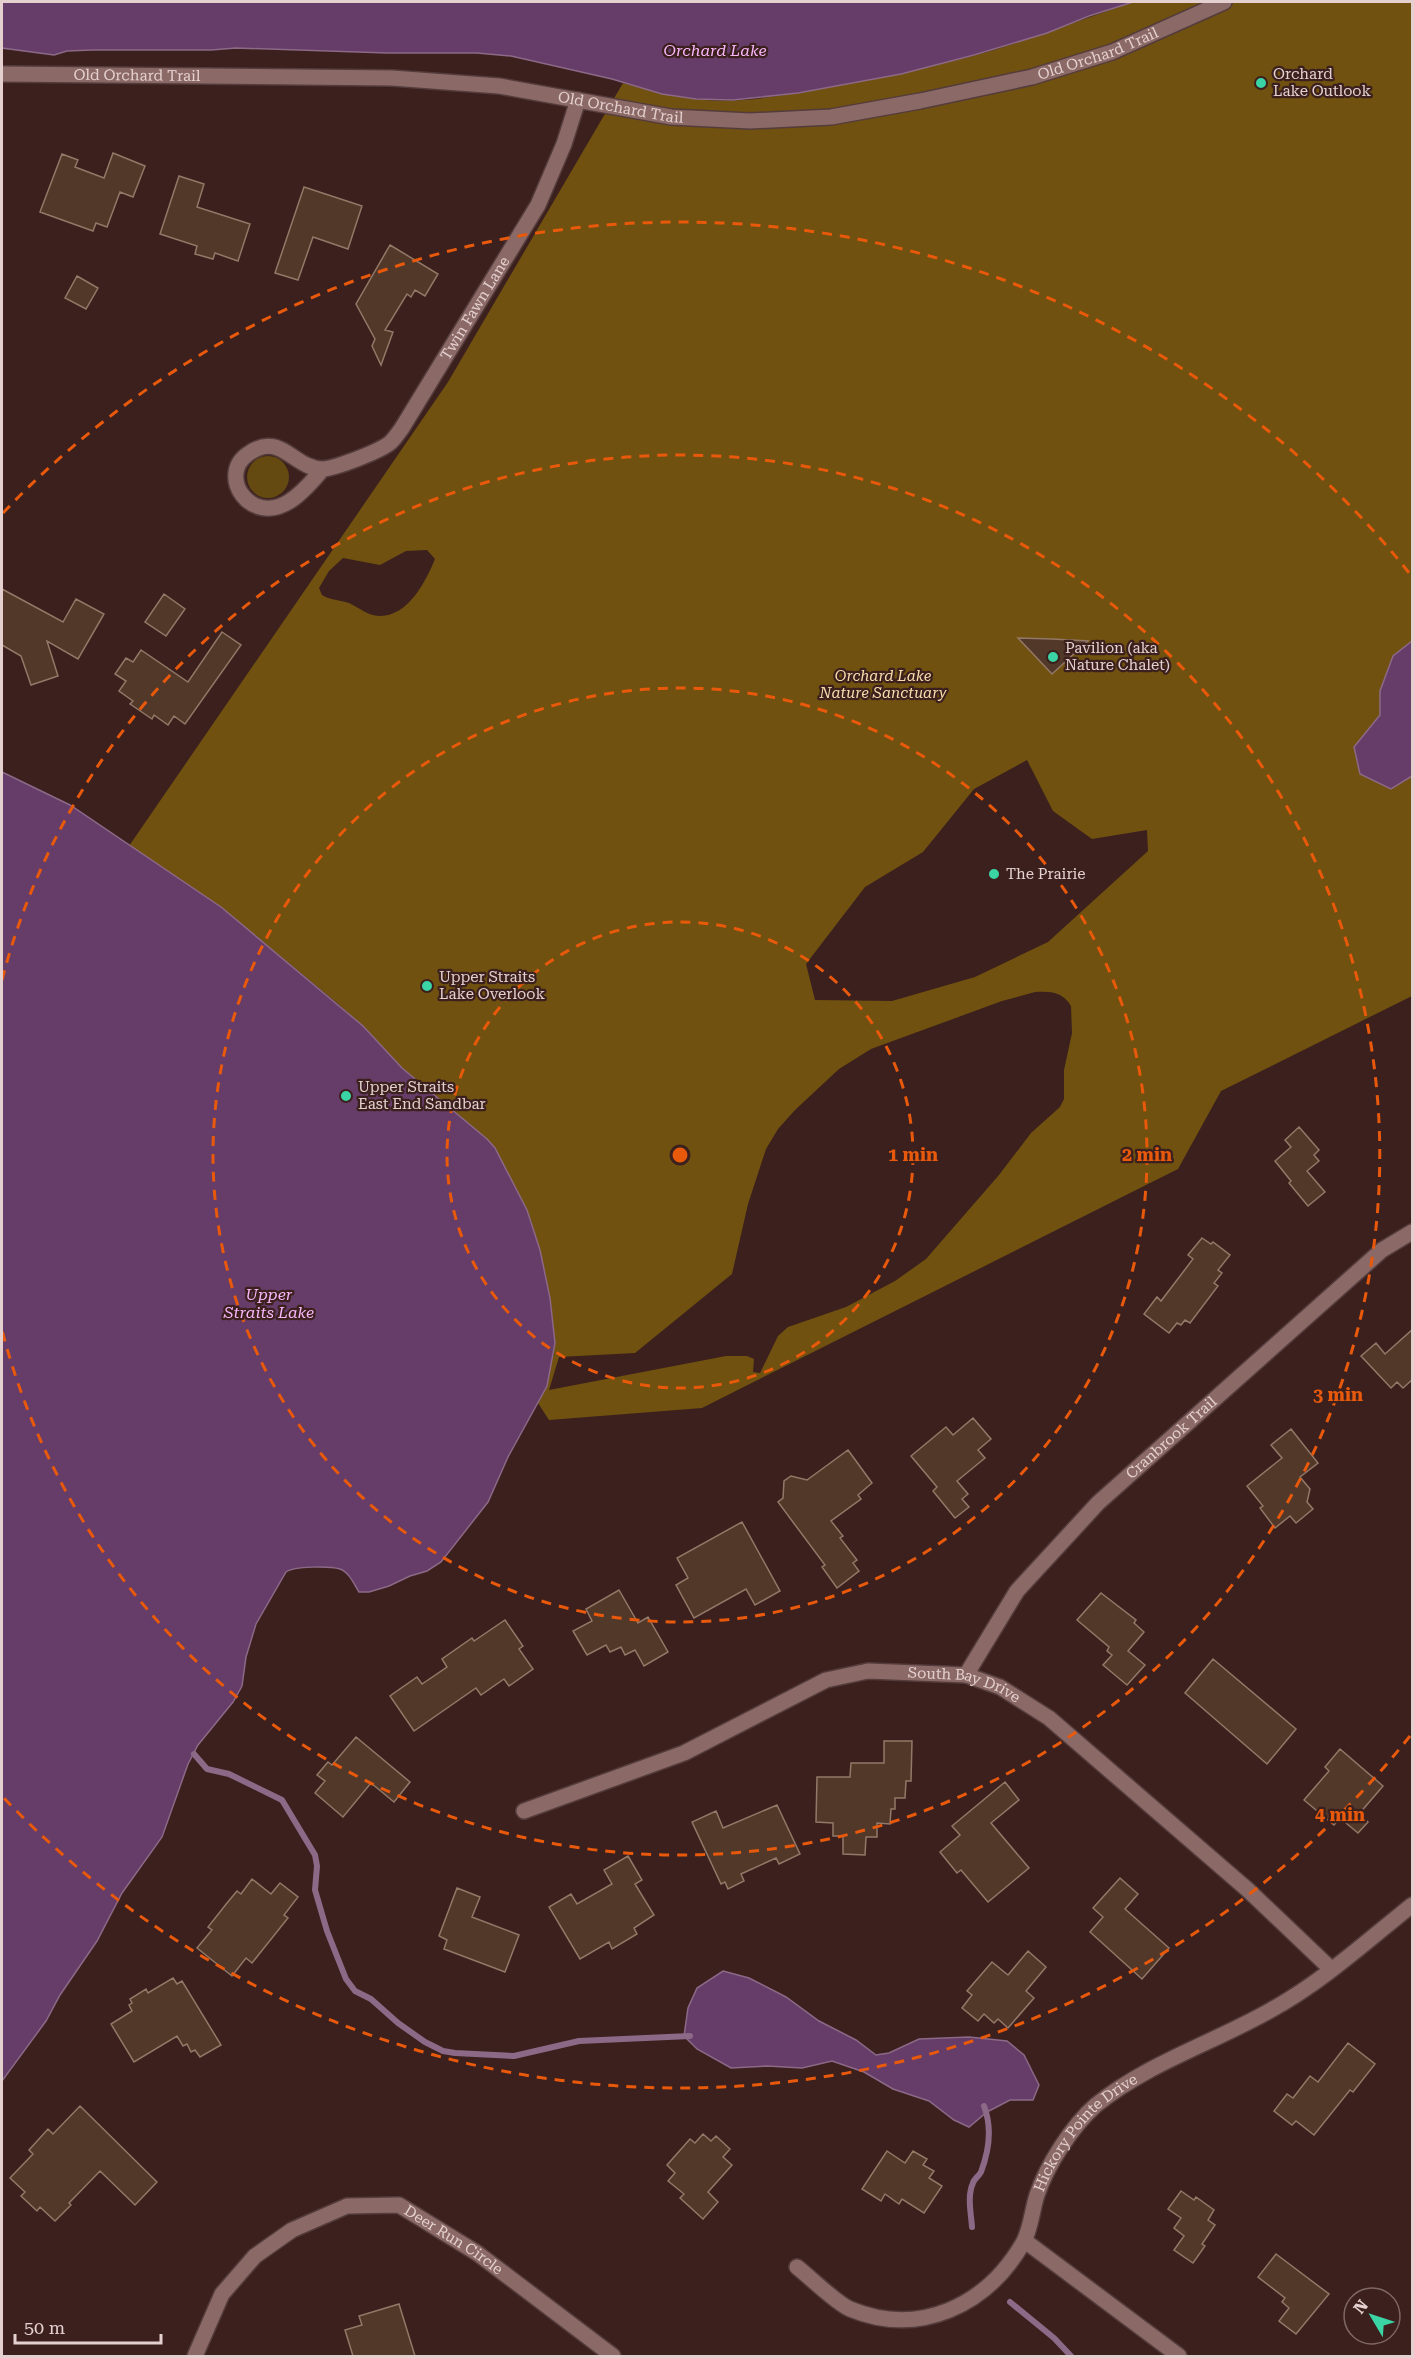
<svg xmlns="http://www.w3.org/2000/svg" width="1414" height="2358" font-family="'Roboto Serif',serif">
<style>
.green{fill:#644911}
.forest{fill:#70510f;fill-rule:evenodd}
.water{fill:#663c68;stroke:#8c6987;stroke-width:1.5}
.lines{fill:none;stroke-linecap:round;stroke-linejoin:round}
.stream{stroke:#8c6987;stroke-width:6}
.building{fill:#513829;stroke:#947867;stroke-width:1.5}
.street-casing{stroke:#543c3c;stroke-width:18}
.secondary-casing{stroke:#543c3c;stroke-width:18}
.street{stroke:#8b6967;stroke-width:15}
.secondary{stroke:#8b6967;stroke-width:15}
.ring{fill:none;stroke:#e8590c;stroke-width:3;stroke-dasharray:10 8}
.poi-dot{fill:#3bd4a4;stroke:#3b201e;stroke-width:2}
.labels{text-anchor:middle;stroke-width:4.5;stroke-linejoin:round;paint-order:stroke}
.street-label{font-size:15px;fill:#e4d1cf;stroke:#3b201e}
.poi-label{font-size:15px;fill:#e4d1cf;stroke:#3b201e;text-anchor:start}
.park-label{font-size:15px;font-style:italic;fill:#faddac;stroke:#3b201e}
.water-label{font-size:16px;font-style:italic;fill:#f9b6fa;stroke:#3b201e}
.centre{fill:#e8590c;stroke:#3b201e;stroke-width:3}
.ring-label{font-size:18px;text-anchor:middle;font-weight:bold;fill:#e8590c;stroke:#3b201e;stroke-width:4.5;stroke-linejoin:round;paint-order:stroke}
</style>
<rect width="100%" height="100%" fill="#3b201e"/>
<path class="green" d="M247 477a21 21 0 1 1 42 0a21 21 0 1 1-42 0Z"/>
<path class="forest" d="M 1133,2 L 1412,2 L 1412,641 L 1393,656 L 1380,691 L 1380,715 L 1354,748 L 1391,789 L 1412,776 L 1412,996 L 1221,1091 L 1178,1169 L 702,1408 L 549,1420 L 538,1403 L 554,1354 L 554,1332 L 550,1298 L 531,1220 L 495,1148 L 446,1104 L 402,1068 L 363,1026 L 337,1003 L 221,907 L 129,846 L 448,382 L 623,83 C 647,90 670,96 695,99 C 744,105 796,93 844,84 C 887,75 930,67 973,56 C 1027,41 1080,20 1133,2 ZM 427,550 L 435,559 C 426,581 408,617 379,616 C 368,616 358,607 349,603 C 340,600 330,600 322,595 L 319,588 L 329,571 L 343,558 L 380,565 L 406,551 ZM 1027,760 L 1053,811 L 1092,839 L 1147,830 L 1148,851 L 1048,942 L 975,977 L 892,1001 L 815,1000 L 806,964 L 865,887 L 923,852 L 974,789 ZM 1035,992 C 1051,991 1063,992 1071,1006 L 1072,1033 L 1064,1070 L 1064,1099 L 1060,1107 L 1031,1133 L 999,1175 L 926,1259 L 895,1281 L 846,1307 L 788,1327 L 778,1336 L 760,1373 L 753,1372 L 754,1359 L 747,1356 L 726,1356 L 549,1390 L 559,1357 L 635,1353 L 732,1274 L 748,1204 L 766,1149 L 778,1129 L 795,1110 L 839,1069 L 871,1049 L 1002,1001 Z"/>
<path class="water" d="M 2,2 L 1133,2 L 1089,16 L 1047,33 L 974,55 L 901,74 L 798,93 L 733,100 L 696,99 L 662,94 L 612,79 L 511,56 L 477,53 L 387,53 L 236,48 L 211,50 L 92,50 L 67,51 L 54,55 L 2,48 Z
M 1412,641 L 1412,776 L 1391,789 L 1360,774 L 1354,747 L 1380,715 L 1380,691 L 1393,656 Z
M 2,772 L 70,805 L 221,907 L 363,1026 L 402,1068 L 487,1139 L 495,1148 L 527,1210 L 540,1250 L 550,1298 L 555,1343 L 547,1386 L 508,1457 L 488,1502 L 441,1562 L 427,1571 L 410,1576 L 389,1586 L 369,1592 L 359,1592 C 354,1584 349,1572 340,1569 C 330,1566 294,1566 286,1572 L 256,1624 L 246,1657 L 242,1686 L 233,1702 L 198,1745 L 188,1764 L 162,1837 L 122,1893 L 97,1941 L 60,1995 L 46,2021 L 2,2081 Z
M 723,1971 L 749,1978 L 786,1997 L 819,2021 L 856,2040 L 876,2055 L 889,2053 L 919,2039 L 969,2037 L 1007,2041 L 1024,2055 L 1039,2085 L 1033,2100 L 1010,2100 L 987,2112 L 969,2127 L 954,2120 L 929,2101 L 893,2089 L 864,2072 L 832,2061 L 802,2068 L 767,2066 L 731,2068 L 697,2049 L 684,2036 L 688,2008 L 697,1988 Z"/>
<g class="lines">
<path class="stream" d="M 194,1754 L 207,1769 L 229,1774 L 282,1800 L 315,1855 L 317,1866 L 315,1890 L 327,1931 L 346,1979 L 355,1991 L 371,1999 L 398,2023 L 425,2042 L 443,2051 L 455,2053 L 514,2056 L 579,2041 L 690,2036
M 972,2227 C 971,2213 967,2196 973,2183 C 974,2179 979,2176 981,2172 C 989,2151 992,2127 984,2106
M 1010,2302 L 1054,2338 L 1071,2356"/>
</g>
<path class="building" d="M 113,153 L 145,166 L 133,197 L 120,192 L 107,227 L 96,223 L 93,231 L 40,212 L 62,154 L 78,160 L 75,167 L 104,178 Z
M 179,176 L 204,184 L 197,207 L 250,224 L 238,261 L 215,253 L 213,259 L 195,254 L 197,246 L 160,234 Z
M 304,187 L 362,206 L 348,249 L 313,237 L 298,280 L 275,273 Z
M 390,245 L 438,274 L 425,296 L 415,290 L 411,297 L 407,294 L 385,330 L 393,332 L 381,365 L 372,346 L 375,339 L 356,304 Z
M 77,276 L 98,288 L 86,309 L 65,298 Z
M 2,589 L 63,622 L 76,599 L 104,614 L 78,659 L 47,641 L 58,676 L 31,685 L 21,656 L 2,645 Z
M 164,594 L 185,609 L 166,636 L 145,622 Z
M 222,632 L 241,645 L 185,724 L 174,716 L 168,725 L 154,715 L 152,719 L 130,704 L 133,701 L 119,691 L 126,681 L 115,674 L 126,658 L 133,662 L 141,650 L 188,682 Z
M 1018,638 L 1052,639 L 1088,641 L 1052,674 Z
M 1299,1127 L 1319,1150 L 1314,1155 L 1319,1161 L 1307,1171 L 1325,1192 L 1308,1206 L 1289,1183 L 1291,1181 L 1275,1161 L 1291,1147 L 1285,1140 Z
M 1202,1238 L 1211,1244 L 1213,1242 L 1230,1255 L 1218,1270 L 1222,1273 L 1214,1283 L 1218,1286 L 1190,1323 L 1185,1320 L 1181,1325 L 1177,1323 L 1169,1333 L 1144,1314 L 1157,1297 L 1161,1301 L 1193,1259 L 1188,1255 Z
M 1413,1329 L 1413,1379 L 1403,1388 L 1397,1382 L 1391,1388 L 1361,1356 L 1376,1343 L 1385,1354 Z
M 973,1418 L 991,1439 L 978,1450 L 985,1458 L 957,1481 L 968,1494 L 962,1499 L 969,1507 L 955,1518 L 933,1491 L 937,1487 L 911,1456 L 946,1427 L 953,1435 Z
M 1291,1429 L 1318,1463 L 1300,1477 L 1310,1489 L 1307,1502 L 1313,1509 L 1296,1523 L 1290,1516 L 1275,1528 L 1260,1508 L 1263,1506 L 1247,1486 L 1282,1458 L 1271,1445 Z
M 848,1450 L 872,1483 L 858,1495 L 861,1499 L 831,1521 L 843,1536 L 840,1538 L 857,1560 L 853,1563 L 859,1571 L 837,1588 L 822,1567 L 825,1565 L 778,1502 L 783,1498 L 784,1481 L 791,1476 L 807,1480 Z
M 742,1522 L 780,1591 L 755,1605 L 746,1589 L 694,1618 L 676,1585 L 688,1578 L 677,1558 Z
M 619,1590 L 638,1623 L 648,1617 L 668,1652 L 644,1666 L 635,1650 L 625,1655 L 621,1647 L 610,1652 L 606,1645 L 587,1655 L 573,1631 L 592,1621 L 586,1609 Z
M 1101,1593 L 1136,1620 L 1134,1623 L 1144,1632 L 1128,1651 L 1145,1665 L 1127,1685 L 1103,1665 L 1112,1655 L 1107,1651 L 1109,1647 L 1077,1620 Z
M 505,1620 L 523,1646 L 519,1649 L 533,1669 L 509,1686 L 504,1679 L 481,1695 L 476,1688 L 414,1731 L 390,1696 L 417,1677 L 422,1684 L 447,1667 L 442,1659 L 472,1638 L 474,1641 Z
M 1213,1659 L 1296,1729 L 1267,1764 L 1185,1693 Z
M 356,1737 L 410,1782 L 394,1802 L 371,1783 L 343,1817 L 315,1793 L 325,1781 L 317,1775 L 328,1762 L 332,1765 Z
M 884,1741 L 912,1741 L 911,1781 L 906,1781 L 905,1798 L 895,1798 L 895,1809 L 891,1809 L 890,1824 L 877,1823 L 877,1837 L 866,1837 L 865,1855 L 843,1854 L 843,1836 L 833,1836 L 833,1823 L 816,1822 L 817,1777 L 850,1777 L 851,1763 L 884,1763 Z
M 1340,1749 L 1383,1786 L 1359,1814 L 1368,1822 L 1358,1833 L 1340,1818 L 1334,1825 L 1304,1800 L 1329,1771 L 1325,1767 Z
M 1005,1782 L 1019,1800 L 991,1823 L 1029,1868 L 988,1902 L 961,1870 L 957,1873 L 940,1852 L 960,1835 L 952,1826 Z
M 777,1805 L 800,1854 L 779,1864 L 776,1858 L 741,1874 L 744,1881 L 728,1889 L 725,1882 L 721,1884 L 692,1822 L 716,1811 L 723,1828 Z
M 628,1856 L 642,1880 L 635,1884 L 654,1915 L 634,1928 L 637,1934 L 612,1949 L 609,1942 L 580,1959 L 549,1907 L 571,1894 L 577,1904 L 612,1884 L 604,1870 Z
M 1120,1878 L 1138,1894 L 1125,1909 L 1169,1948 L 1142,1979 L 1090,1932 L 1103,1917 L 1093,1908 Z
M 252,1879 L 271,1894 L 280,1883 L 298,1897 L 284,1915 L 288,1918 L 252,1963 L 246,1958 L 232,1976 L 197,1948 L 212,1930 L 208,1927 L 227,1903 L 237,1891 L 241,1894 Z
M 457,1888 L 480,1897 L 472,1917 L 519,1935 L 505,1972 L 444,1949 L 447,1940 L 439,1936 Z
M 1028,1951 L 1046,1967 L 1026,1991 L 1034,1998 L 1008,2028 L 998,2019 L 994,2023 L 984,2014 L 978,2021 L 962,2008 L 972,1995 L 967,1991 L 992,1962 L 1008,1975 Z
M 173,1978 L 177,1984 L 182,1981 L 221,2045 L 200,2057 L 195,2050 L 191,2052 L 187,2044 L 183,2046 L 177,2036 L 134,2062 L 111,2024 L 132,2011 L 129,2005 L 132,2003 L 130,1999 L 146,1989 L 148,1993 Z
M 1348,2043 L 1375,2064 L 1353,2092 L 1350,2090 L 1314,2135 L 1296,2121 L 1292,2125 L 1274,2111 L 1287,2094 L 1293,2098 L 1310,2076 L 1318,2082 Z
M 80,2106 L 157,2182 L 135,2205 L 100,2171 L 69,2203 L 71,2205 L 55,2221 L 40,2207 L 37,2211 L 21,2196 L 25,2192 L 10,2178 L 33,2154 L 29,2150 L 48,2129 L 53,2134 Z
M 703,2134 L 711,2141 L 716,2136 L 730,2149 L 723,2157 L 732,2165 L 708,2192 L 718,2202 L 703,2219 L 680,2198 L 684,2194 L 668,2181 L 675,2173 L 667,2165 L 690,2139 L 695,2143 Z
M 887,2151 L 905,2163 L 913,2151 L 927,2159 L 923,2165 L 934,2171 L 929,2178 L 942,2186 L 924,2213 L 902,2199 L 899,2204 L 885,2194 L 881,2201 L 862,2189 Z
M 1181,2191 L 1194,2200 L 1196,2197 L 1214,2210 L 1208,2220 L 1215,2225 L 1202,2244 L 1205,2246 L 1193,2263 L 1174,2250 L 1184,2236 L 1174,2228 L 1181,2218 L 1168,2209 Z
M 1276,2254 L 1329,2294 L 1296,2334 L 1279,2321 L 1289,2308 L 1282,2302 L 1285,2298 L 1258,2277 Z
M 399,2304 L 415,2356 L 353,2356 L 345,2330 L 362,2325 L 359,2316 Z"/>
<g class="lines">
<defs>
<g id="street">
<path id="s1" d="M 323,469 C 313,480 303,493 290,501 C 250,527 217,475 248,454 C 281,430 293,469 323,469 C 336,468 381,451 391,442 C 395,438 399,432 402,428 L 538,205 L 564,144 L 578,100"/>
<path id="s2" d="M 966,1675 L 1017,1591 L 1098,1503 L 1382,1250 L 1412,1232"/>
<path id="s3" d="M 524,1811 L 684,1753 L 826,1680 L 868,1671 L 966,1675 L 1000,1687 L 1049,1718 L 1248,1890 L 1331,1969"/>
<path d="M 1025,2241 L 1179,2356"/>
<path id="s4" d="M 797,2267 C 811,2278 836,2303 850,2309 C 920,2338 987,2305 1023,2243 C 1031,2229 1032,2210 1037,2195 C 1047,2165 1072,2126 1096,2105 C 1148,2063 1213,2043 1271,2010 C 1322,1982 1367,1941 1412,1905"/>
<path id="s5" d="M 195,2356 L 222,2294 L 255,2256 L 292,2230 L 347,2206 L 399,2205 L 477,2253 L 613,2356"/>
</g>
<g id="secondary">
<path id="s6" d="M 2,74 L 392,78 L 499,86 L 671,117 L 750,121 L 831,117 L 920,101 L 1032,77 L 1112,52 L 1224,2"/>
</g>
</defs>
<use href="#street" class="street-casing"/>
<use href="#secondary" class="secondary-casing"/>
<use href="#street" class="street"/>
<use href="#secondary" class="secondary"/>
</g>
<g class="ring">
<circle cx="680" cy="1155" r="233"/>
<circle cx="680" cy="1155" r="467"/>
<path d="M2 980A700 700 0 1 1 2 1330"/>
<path d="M1410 1736A933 933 0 0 1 3 1797M3 513A933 933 0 0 1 1410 574"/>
</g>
<g class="poi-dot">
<circle cx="1261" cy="83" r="6"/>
<circle cx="1053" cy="657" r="6"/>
<circle cx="994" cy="874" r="6"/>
<circle cx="427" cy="986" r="6"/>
<circle cx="346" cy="1096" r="6"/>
</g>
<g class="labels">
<g class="street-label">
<text dy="5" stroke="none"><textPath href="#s6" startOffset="1107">Old Orchard Trail</textPath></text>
<text dy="5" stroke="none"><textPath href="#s6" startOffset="135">Old Orchard Trail</textPath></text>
<text dy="5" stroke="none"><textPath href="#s6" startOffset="621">Old Orchard Trail</textPath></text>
<text dy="5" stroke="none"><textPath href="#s1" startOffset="460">Twin Fawn Lane</textPath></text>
<text dy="5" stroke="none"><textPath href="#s2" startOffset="316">Cranbrook Trail</textPath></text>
<text dy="5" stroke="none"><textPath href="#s3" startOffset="471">South Bay Drive</textPath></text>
<text dy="5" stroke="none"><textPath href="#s4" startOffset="402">Hickory Pointe Drive</textPath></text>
<text dy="5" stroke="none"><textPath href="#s5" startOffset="340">Deer Run Circle</textPath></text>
</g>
<g class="poi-label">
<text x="1273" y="79">Orchard<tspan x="1273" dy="17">Lake Outlook</tspan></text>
<text x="1065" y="653">Pavilion (aka<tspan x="1065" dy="17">Nature Chalet)</tspan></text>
<text x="1006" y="879">The Prairie</text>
<text x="439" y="982">Upper Straits<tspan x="439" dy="17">Lake Overlook</tspan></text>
<text x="358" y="1092">Upper Straits<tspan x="358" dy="17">East End Sandbar</tspan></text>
</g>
<g class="park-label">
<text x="883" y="681">Orchard Lake<tspan x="883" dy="17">Nature Sanctuary</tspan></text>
</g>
<g class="water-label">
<text x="715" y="56">Orchard Lake</text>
<text x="269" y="1300">Upper<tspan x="269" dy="18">Straits Lake</tspan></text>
</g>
</g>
<circle cx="680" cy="1155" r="9" class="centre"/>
<g class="ring-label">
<text x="913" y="1161">1 min</text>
<text x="1147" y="1161">2 min</text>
<text x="1338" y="1401">3 min</text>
<text x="1340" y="1821">4 min</text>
</g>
<rect width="1414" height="2358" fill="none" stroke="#e4d1cf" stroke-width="6"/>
<g transform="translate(1372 2316) rotate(309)"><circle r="28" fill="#3b201e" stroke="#7f6765" stroke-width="1.5"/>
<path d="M0-4.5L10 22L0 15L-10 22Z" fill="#3bd4a4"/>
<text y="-9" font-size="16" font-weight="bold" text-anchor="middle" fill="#e4d1cf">N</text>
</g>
<path d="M15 2334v9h146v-9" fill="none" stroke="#e4d1cf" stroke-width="3"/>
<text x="24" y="2334" font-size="18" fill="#e4d1cf" stroke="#3b201e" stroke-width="4.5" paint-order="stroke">50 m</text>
</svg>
